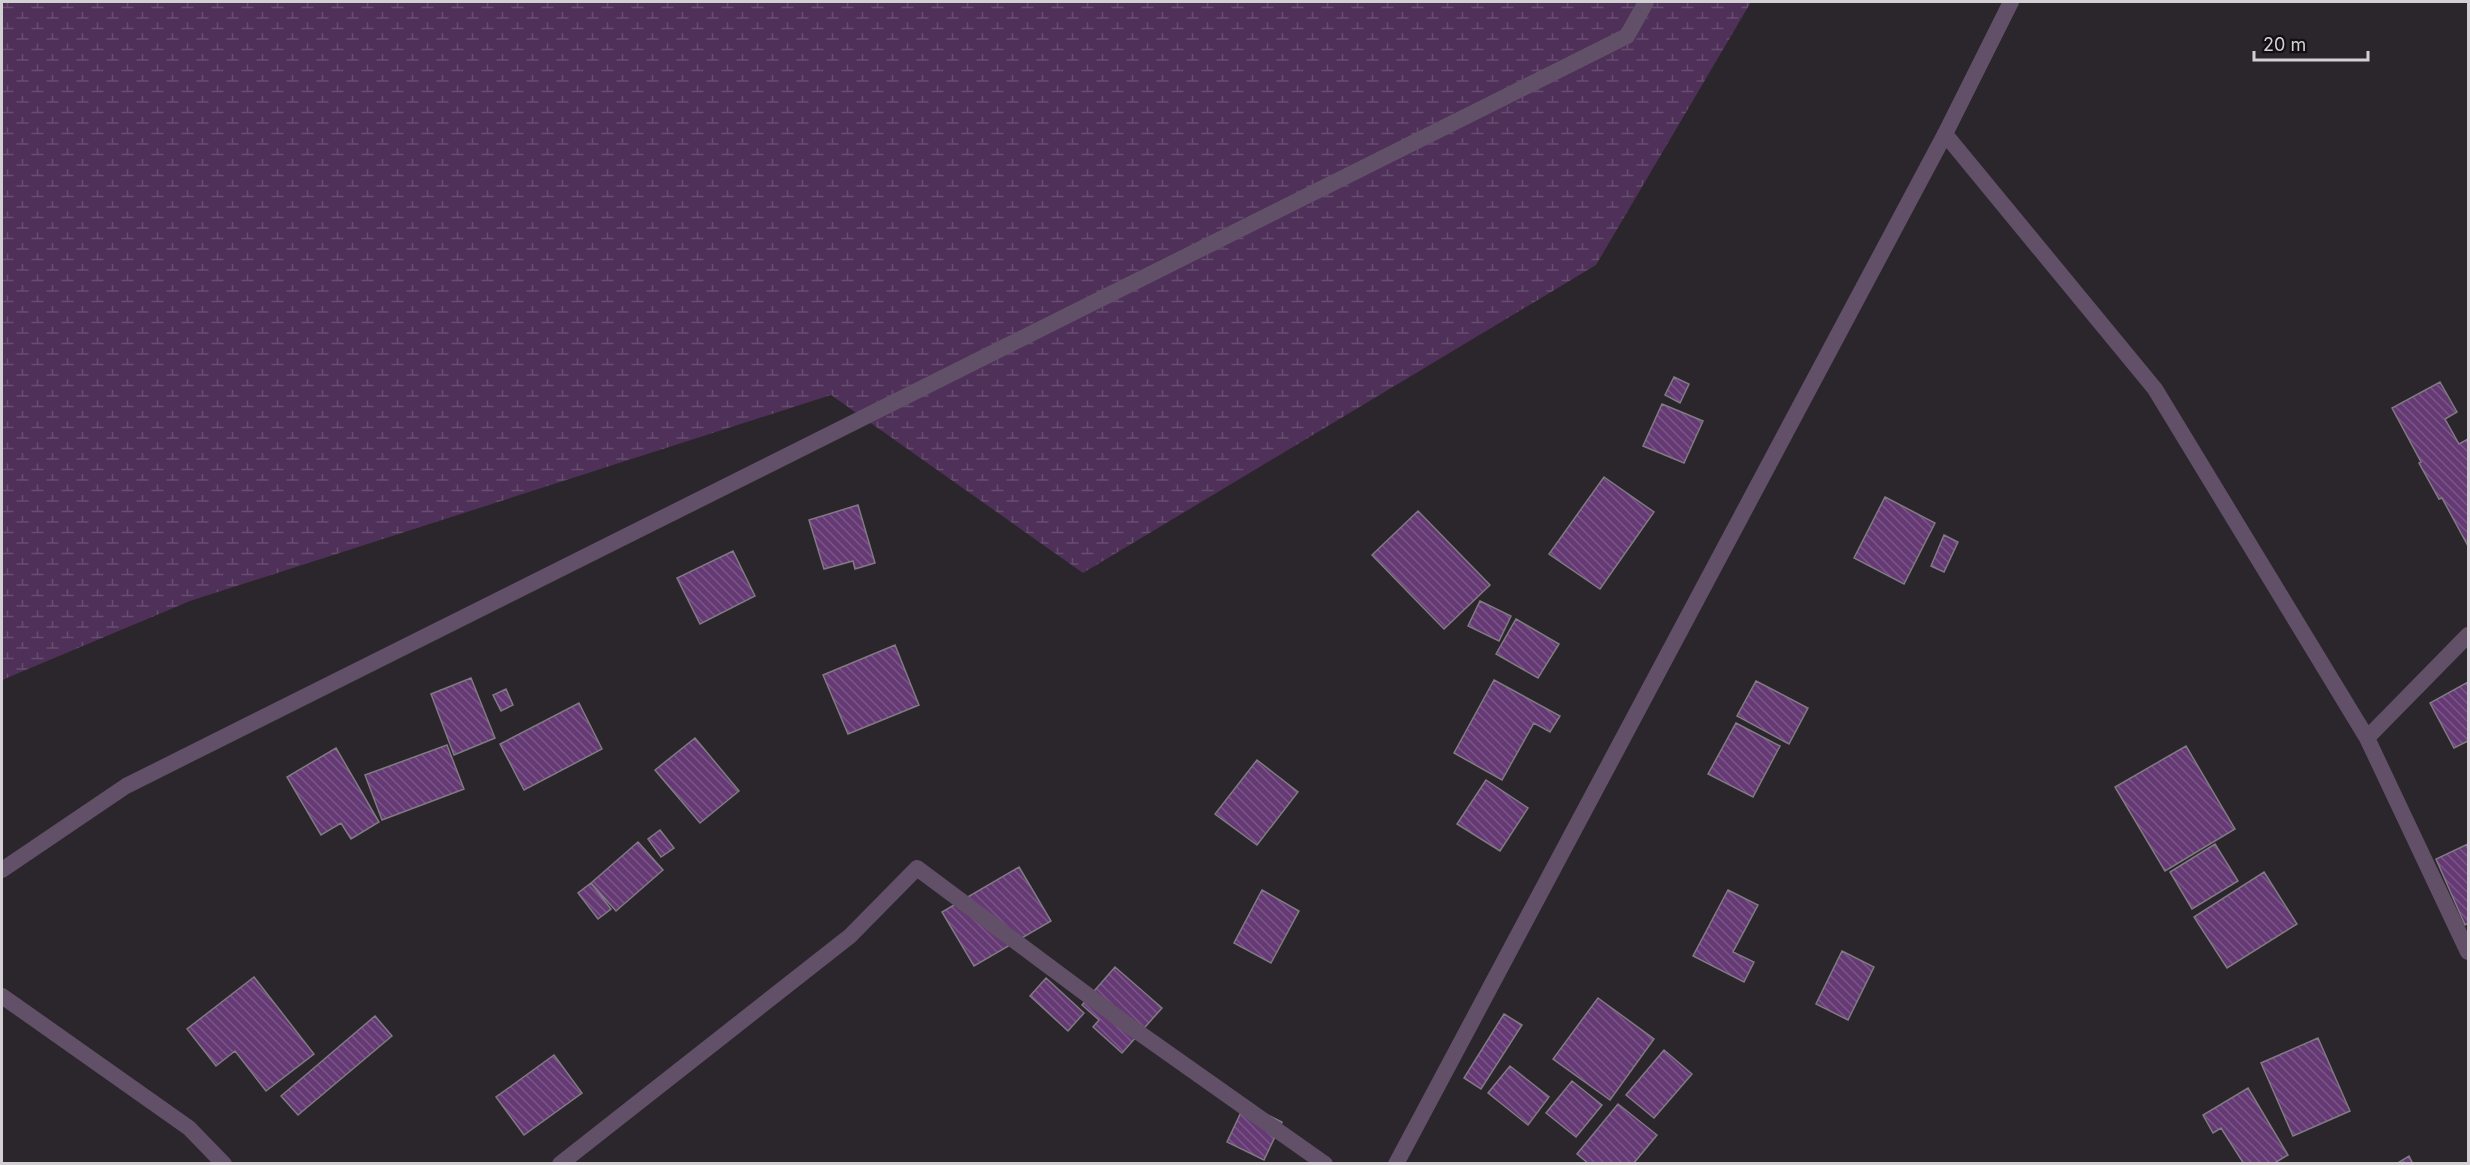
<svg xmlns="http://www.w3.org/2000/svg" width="2470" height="1165" font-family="Inter,sans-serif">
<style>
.wetland{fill:url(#wetland-marsh)}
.building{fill:url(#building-back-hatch);stroke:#807b82;stroke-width:1.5}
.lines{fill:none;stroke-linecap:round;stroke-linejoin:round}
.minor{stroke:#624f68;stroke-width:16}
.tertiary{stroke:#624f68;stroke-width:16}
</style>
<defs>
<pattern id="wetland-marsh" width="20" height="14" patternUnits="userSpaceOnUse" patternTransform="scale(1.5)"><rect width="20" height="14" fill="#4e3058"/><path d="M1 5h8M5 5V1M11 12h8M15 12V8" fill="none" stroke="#674d6f"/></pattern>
<pattern id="building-back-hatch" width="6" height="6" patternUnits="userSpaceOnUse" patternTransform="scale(1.5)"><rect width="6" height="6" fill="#653a74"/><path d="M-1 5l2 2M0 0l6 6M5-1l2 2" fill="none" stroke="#7a5587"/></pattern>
</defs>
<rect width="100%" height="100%" fill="#2a262c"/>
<path class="wetland" d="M 2,2 L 1751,2 L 1596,265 L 1083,573 L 831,395 L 190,601 L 2,680 Z"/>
<path class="building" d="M 1674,377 L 1689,384 L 1680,403 L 1665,395 Z
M 2440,382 L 2457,412 L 2445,419 L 2459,444 L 2468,439 L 2468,546 L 2442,498 L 2439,499 L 2419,463 L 2421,462 L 2392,408 Z
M 1662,404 L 1703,421 L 1684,463 L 1643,446 Z
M 1604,477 L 1654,512 L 1600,589 L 1549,554 Z
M 1885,497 L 1935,523 L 1904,584 L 1854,558 Z
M 858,505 L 875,563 L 855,569 L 853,561 L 824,569 L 809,520 Z
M 1418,511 L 1490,585 L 1444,629 L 1372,555 Z
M 1944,535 L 1958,542 L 1944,572 L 1931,566 Z
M 733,551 L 755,596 L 700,624 L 677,578 Z
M 1480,601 L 1511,616 L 1499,641 L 1468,626 Z
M 1516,619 L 1559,644 L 1538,678 L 1496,654 Z
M 895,645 L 919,705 L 848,734 L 823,675 Z
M 471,678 L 495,738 L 454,755 L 431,694 Z
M 1494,680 L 1560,716 L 1550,732 L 1534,723 L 1502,780 L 1454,753 Z
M 1756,681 L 1808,708 L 1789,744 L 1737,716 Z
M 2468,682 L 2468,741 L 2454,748 L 2430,703 Z
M 506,689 L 513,705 L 501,711 L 493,695 Z
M 579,703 L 602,749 L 524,790 L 500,744 Z
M 1736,723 L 1780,746 L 1753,797 L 1708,774 Z
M 695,738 L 739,791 L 700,823 L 655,770 Z
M 447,745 L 464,789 L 382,820 L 365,775 Z
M 2186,746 L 2235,829 L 2165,871 L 2115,787 Z
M 336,748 L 379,822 L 351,839 L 341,823 L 321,835 L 287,777 Z
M 1257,760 L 1298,792 L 1257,845 L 1215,814 Z
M 1486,780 L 1528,808 L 1500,851 L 1457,824 Z
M 660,830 L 674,848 L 661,857 L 648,839 Z
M 638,842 L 663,870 L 616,911 L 591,883 Z
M 2215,844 L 2238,881 L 2192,909 L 2170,872 Z
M 2468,844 L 2468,923 L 2465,925 L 2436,859 Z
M 1019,867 L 1051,921 L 974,966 L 942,912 Z
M 2264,872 L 2297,924 L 2227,968 L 2194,917 Z
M 591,883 L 611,909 L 598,919 L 578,893 Z
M 1262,890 L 1299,911 L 1271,963 L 1234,943 Z
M 1728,890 L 1758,905 L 1733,952 L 1754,962 L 1744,982 L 1693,956 Z
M 1842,951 L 1874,967 L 1848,1020 L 1816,1004 Z
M 1115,967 L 1162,1008 L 1122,1053 L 1093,1027 L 1099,1020 L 1082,1005 Z
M 254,977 L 314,1054 L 266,1091 L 235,1051 L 216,1066 L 187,1029 Z
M 1046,978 L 1084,1013 L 1068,1031 L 1030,996 Z
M 1598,998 L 1654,1039 L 1610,1100 L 1553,1059 Z
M 1504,1014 L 1522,1025 L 1481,1089 L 1464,1078 Z
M 375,1016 L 392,1036 L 298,1115 L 281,1096 Z
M 2318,1038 L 2350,1111 L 2293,1136 L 2261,1063 Z
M 1664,1050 L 1692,1074 L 1654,1118 L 1626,1095 Z
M 554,1055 L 582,1093 L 524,1135 L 496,1097 Z
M 1510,1066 L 1549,1097 L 1528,1125 L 1488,1093 Z
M 1572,1081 L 1602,1105 L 1576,1137 L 1546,1113 Z
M 2248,1088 L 2288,1155 L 2273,1164 L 2244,1164 L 2221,1128 L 2213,1133 L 2203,1115 Z
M 1245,1104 L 1282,1122 L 1264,1160 L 1227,1142 Z
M 1618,1104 L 1657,1135 L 1633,1164 L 1589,1164 L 1577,1154 Z
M 2409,1156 L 2413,1164 L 2396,1164 Z"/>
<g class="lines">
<path class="minor" d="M 1945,134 L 2155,389 L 2367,738 L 2468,952
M 2367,738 L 2468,635
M 2,870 L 126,786 L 1627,36 L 1646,2
M 2,996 L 189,1128 L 224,1164
M 560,1164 L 850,936 L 917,868 L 1121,1020 L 1325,1164"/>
<path class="tertiary" d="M 1396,1164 L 1945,134 L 2011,2"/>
</g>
<rect width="2470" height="1165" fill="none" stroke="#d3d0d4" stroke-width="6"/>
<path d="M2254 51v9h114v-9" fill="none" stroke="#d3d0d4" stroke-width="3"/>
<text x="2263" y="51" font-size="18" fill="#d3d0d4" stroke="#121012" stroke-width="4.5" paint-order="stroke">20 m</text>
</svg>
